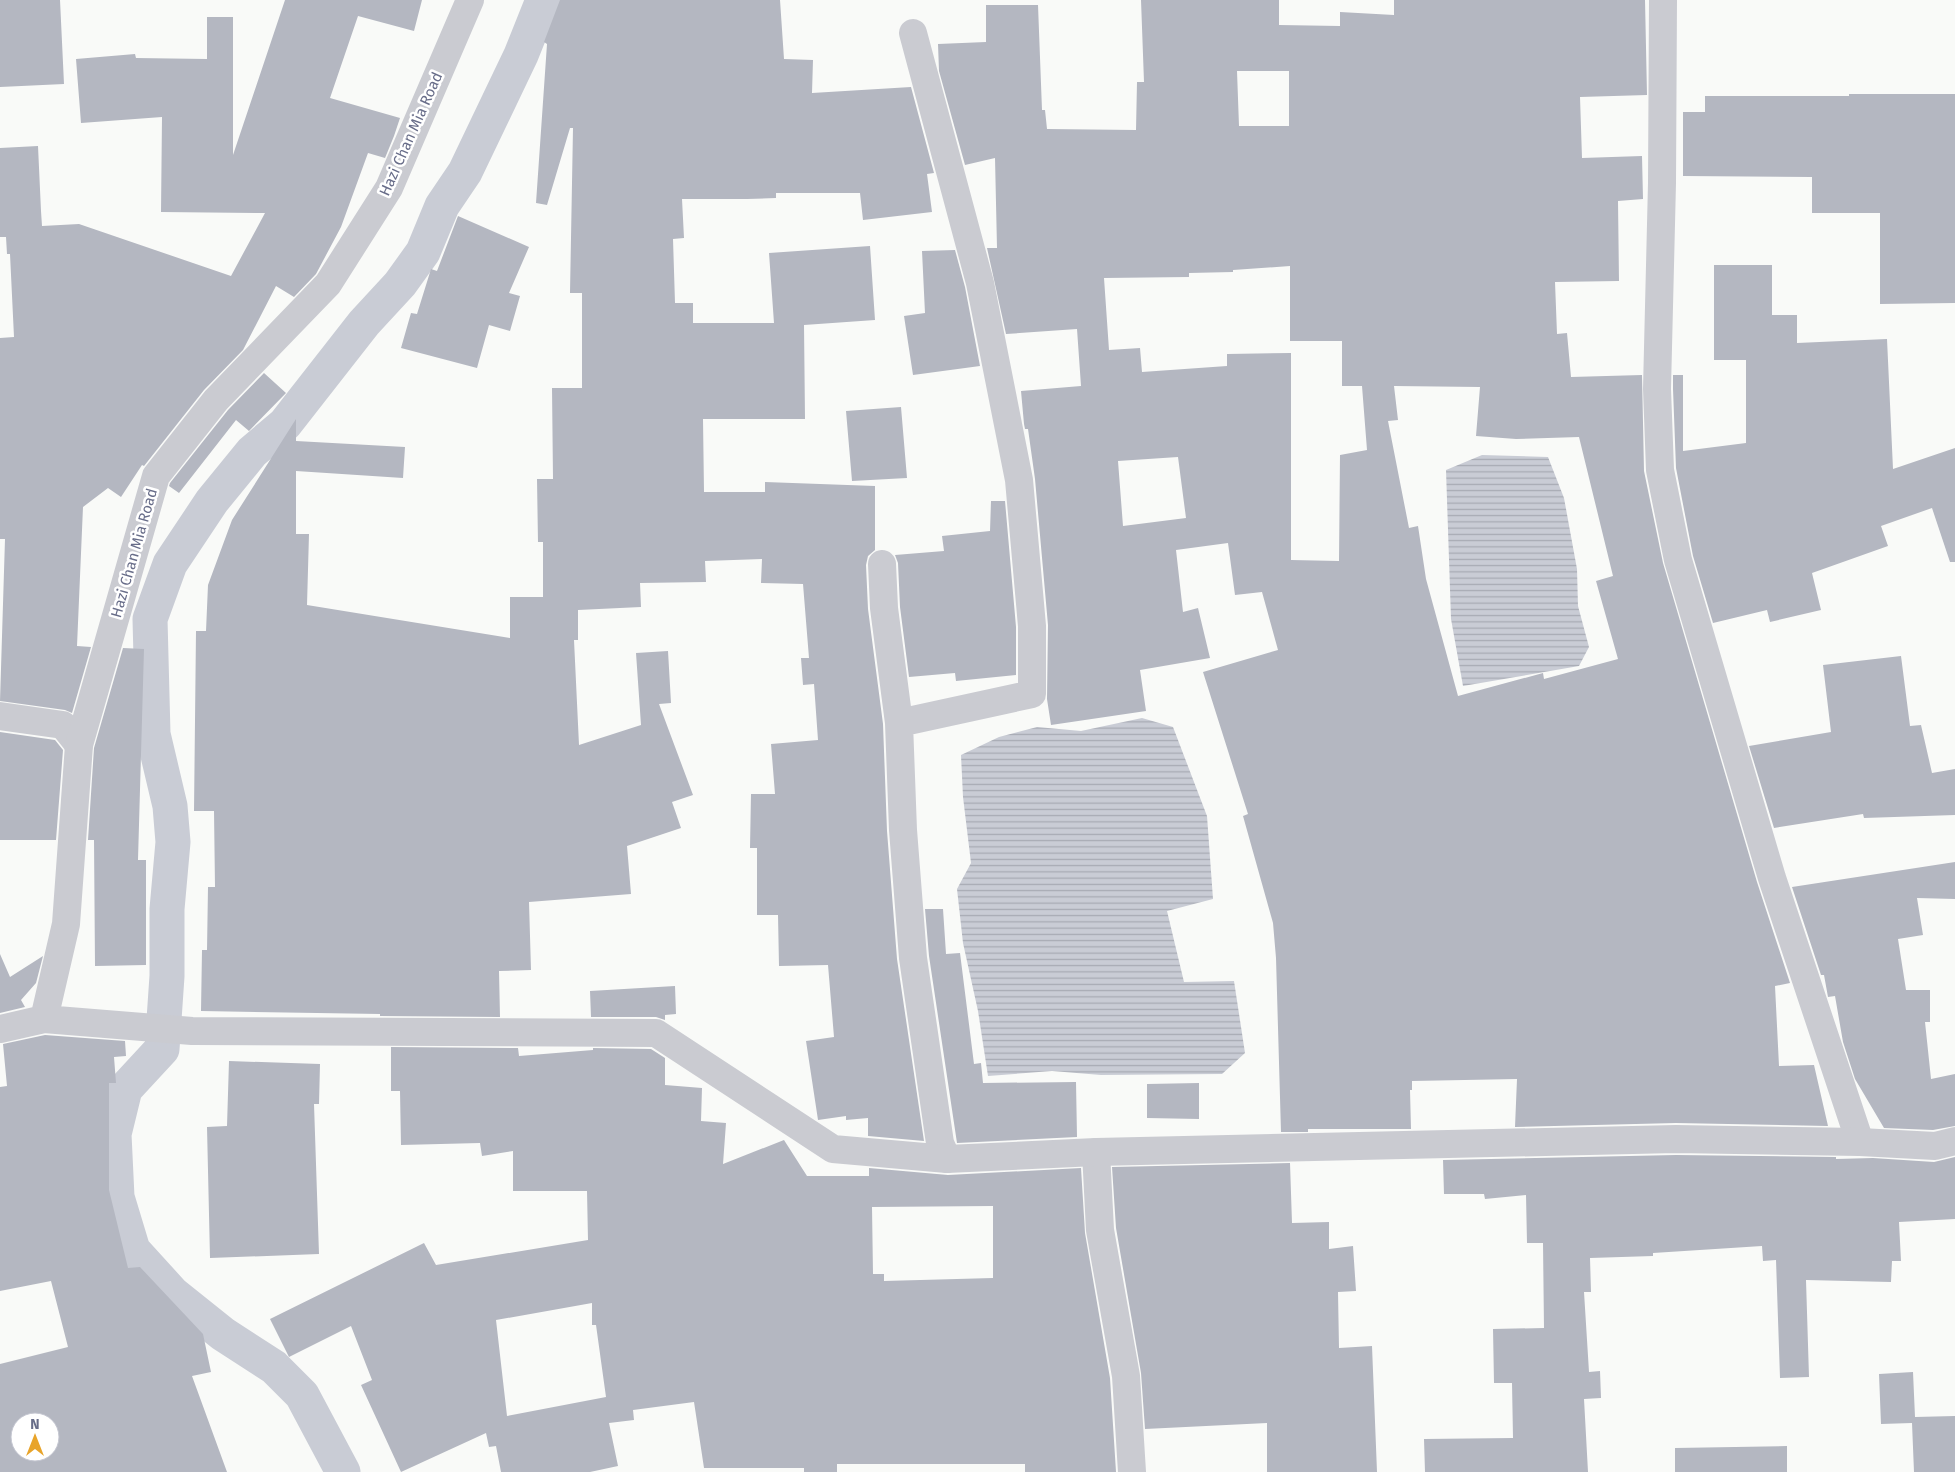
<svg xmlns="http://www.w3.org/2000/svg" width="1955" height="1472" font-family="'Fira Sans',sans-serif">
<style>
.water{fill:url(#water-rules)}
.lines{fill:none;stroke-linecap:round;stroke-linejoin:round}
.canal{stroke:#c9ccd5;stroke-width:35}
.building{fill:#b4b7c1;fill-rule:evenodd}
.minor{stroke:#cacbd1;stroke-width:28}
.tertiary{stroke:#cacbd1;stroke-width:28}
.labels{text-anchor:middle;stroke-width:5;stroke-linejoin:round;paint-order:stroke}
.street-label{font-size:15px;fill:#686d89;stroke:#fff}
</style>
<defs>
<pattern id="water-rules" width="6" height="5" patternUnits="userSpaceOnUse" patternTransform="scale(1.25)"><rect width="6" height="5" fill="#c9ccd5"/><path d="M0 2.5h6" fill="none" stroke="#a7aab3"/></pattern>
</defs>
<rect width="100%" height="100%" fill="#f9faf8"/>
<path class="water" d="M 1482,455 L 1548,457 L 1564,498 L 1577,569 L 1578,606 L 1589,647 L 1579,666 L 1463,686 L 1451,619 L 1446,470 Z
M 1142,718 L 1173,727 L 1207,816 L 1213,899 L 1167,911 L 1184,982 L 1234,981 L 1245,1053 L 1222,1074 L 1101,1075 L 1052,1071 L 988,1076 L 978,1011 L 963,943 L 957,889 L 971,863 L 963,797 L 961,755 L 999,737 L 1037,727 L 1081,731 Z"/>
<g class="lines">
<path class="canal" d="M 343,1472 L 302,1395 L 274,1367 L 223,1334 L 173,1294 L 133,1250 L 117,1197 L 114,1134 L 125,1089 L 162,1049 L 167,976 L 167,909 L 173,842 L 170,806 L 153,734 L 150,619 L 170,564 L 212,501 L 252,452 L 285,424 L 364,323 L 400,284 L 423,252 L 442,206 L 465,172 L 521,55 L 543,0"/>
</g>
<path class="building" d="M 0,0 L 60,0 L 64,84 L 0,87 Z
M 285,0 L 422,0 L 414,31 L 358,16 L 330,98 L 400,118 L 394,136 L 385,158 L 368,153 L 341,227 L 316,274 L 294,297 L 276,286 L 243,350 L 204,390 L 144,466 L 142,465 L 121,497 L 108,488 L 83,507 L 77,646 L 91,647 L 72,713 L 65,710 L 0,701 L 5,539 L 0,539 L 0,338 L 14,337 L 10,254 L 7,254 L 6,237 L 0,237 L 0,148 L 38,146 L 41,211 L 39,211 L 41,211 L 42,226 L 79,224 L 231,276 L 265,213 L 161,212 L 162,117 L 81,123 L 76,59 L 135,54 L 136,58 L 207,59 L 207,17 L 233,17 L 233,155 Z
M 560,0 L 780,0 L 784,59 L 813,60 L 812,93 L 911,87 L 934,173 L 927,174 L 932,212 L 863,220 L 860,193 L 776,193 L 776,198 L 747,199 L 682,199 L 684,238 L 673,239 L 675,303 L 693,303 L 693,323 L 774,323 L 769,253 L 870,246 L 875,320 L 804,325 L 805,419 L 703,419 L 704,492 L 765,492 L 765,482 L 875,486 L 875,550 L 868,556 L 866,565 L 868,609 L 883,724 L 887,831 L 897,959 L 924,1141 L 868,1136 L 868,1118 L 846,1120 L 846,1116 L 818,1120 L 806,1041 L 834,1037 L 828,965 L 779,966 L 778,915 L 757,915 L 757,848 L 750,848 L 751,794 L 775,794 L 771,744 L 818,740 L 814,684 L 803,685 L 801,658 L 809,658 L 803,584 L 761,583 L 762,559 L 705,561 L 706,582 L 640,583 L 641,607 L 578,610 L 578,640 L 574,640 L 579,745 L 641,725 L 636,653 L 668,651 L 671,703 L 659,704 L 693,795 L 672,802 L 681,828 L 627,846 L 631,894 L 529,902 L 531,970 L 499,971 L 500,1017 L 380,1016 L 380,1014 L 201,1011 L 202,950 L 207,950 L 208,887 L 215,887 L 214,811 L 194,811 L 196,631 L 206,631 L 208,585 L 232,520 L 296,419 L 296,441 L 405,447 L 403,478 L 296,471 L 296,534 L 309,534 L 307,605 L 510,638 L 510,597 L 543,597 L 543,542 L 538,542 L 537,479 L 553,479 L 552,388 L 582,388 L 582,293 L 570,293 L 573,128 L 570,128 L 547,205 L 536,203 L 547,44 L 544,42 Z
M 1141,0 L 1279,0 L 1279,25 L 1340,26 L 1340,12 L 1394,15 L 1394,0 L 1645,0 L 1647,95 L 1580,97 L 1582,158 L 1642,156 L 1643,199 L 1618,201 L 1619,281 L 1555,282 L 1557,334 L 1567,333 L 1571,377 L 1642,375 L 1644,471 L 1663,563 L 1757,882 L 1790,983 L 1775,986 L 1779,1066 L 1814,1065 L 1828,1126 L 1676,1123 L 1515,1127 L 1517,1079 L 1412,1081 L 1412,1090 L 1410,1090 L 1411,1129 L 1308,1129 L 1308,1132 L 1281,1132 L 1276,958 L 1273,923 L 1243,816 L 1248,814 L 1203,672 L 1278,650 L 1262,592 L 1235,595 L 1228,543 L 1176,550 L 1183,612 L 1198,608 L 1210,658 L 1140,670 L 1146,711 L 1051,725 L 1047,699 L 1048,625 L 1035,479 L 1028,429 L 1025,429 L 1024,424 L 1021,391 L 1081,386 L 1077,329 L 1006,334 L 987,248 L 997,248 L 995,158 L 965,165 L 939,71 L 938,44 L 986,42 L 986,5 L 1038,5 L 1042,110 L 1045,110 L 1047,129 L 1136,130 L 1137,82 L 1144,82 ZM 1237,71 L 1289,71 L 1289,126 L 1239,126 ZM 1290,266 L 1290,341 L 1342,341 L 1342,386 L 1362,386 L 1367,450 L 1340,455 L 1339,561 L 1291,560 L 1291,353 L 1227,354 L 1227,366 L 1142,372 L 1140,348 L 1109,350 L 1104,278 L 1189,277 L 1189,273 L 1233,272 L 1233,270 ZM 1394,386 L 1480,387 L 1476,436 L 1516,439 L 1579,437 L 1613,576 L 1596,581 L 1618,659 L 1544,679 L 1543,673 L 1458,696 L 1426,579 L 1418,526 L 1409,528 L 1388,421 L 1398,420 ZM 1178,457 L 1186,518 L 1123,526 L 1118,461 Z
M 1849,94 L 1955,94 L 1955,303 L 1880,304 L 1880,213 L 1812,213 L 1812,177 L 1683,176 L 1683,112 L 1705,112 L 1705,96 L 1849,96 Z
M 458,216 L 529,247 L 509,293 L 520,296 L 510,331 L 489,325 L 477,368 L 401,348 L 411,313 L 417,314 L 431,269 L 437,271 Z
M 955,250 L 965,287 L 980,366 L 913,375 L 904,316 L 925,313 L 922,251 Z
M 1714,265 L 1772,265 L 1772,315 L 1797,315 L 1797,343 L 1887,339 L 1893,469 L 1955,448 L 1955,562 L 1950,562 L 1932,508 L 1881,526 L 1888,546 L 1812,573 L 1821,610 L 1770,622 L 1767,610 L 1713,623 L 1693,556 L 1676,468 L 1673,389 L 1673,375 L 1683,375 L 1683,451 L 1746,443 L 1746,360 L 1714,360 Z
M 264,373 L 286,393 L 249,431 L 236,420 L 179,493 L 169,486 L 170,483 L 228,410 Z
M 901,407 L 907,478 L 852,481 L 846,411 Z
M 991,501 L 1005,501 L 1016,627 L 1016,675 L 956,681 L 955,673 L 909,677 L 900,607 L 898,563 L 895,555 L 944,551 L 942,536 L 990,531 Z
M 123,648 L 144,649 L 138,860 L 146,860 L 146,965 L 95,966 L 94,840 L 88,840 L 94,748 Z
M 1901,656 L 1910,726 L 1921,725 L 1932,773 L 1955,769 L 1955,815 L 1864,818 L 1863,814 L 1774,828 L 1749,746 L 1831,732 L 1823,665 Z
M 0,732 L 55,740 L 63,750 L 56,840 L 0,840 Z
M 1955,862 L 1955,899 L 1917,898 L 1923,935 L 1898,939 L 1906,990 L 1930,990 L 1930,1022 L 1925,1022 L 1931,1079 L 1955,1074 L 1955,1126 L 1933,1130 L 1884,1128 L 1855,1079 L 1843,1042 L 1835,996 L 1828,997 L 1824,975 L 1821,975 L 1792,887 Z
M 925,909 L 943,909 L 946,954 L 960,953 L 974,1064 L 981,1063 L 983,1083 L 1076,1082 L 1077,1137 L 957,1143 L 929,956 Z
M 0,954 L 10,977 L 43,956 L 36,983 L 21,1000 L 25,1007 L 0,1013 Z
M 675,986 L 676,1014 L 665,1015 L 665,1020 L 656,1017 L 591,1017 L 590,991 Z
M 45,1035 L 125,1041 L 126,1056 L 114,1057 L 116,1083 L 109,1083 L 109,1190 L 128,1268 L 140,1267 L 203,1334 L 211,1372 L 192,1376 L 227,1472 L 0,1472 L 0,1364 L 68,1347 L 51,1281 L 0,1291 L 0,1087 L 7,1086 L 3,1044 ZM 20,1422 L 50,1422 L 50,1452 L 20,1452 Z
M 391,1047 L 518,1048 L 519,1056 L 593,1050 L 593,1048 L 651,1049 L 665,1058 L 665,1085 L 702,1088 L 701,1121 L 726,1123 L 723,1164 L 784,1140 L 807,1176 L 869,1176 L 869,1168 L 948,1175 L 1081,1168 L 1085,1233 L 1110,1378 L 1116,1472 L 1025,1472 L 1025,1464 L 837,1464 L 837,1472 L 804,1472 L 804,1468 L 704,1468 L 694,1402 L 633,1410 L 634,1420 L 609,1423 L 618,1466 L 590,1472 L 501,1472 L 496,1446 L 489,1447 L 486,1433 L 401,1472 L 361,1385 L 372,1380 L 351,1326 L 289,1357 L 270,1319 L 424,1243 L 436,1265 L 588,1240 L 587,1191 L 513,1191 L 513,1151 L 482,1156 L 480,1143 L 401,1145 L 400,1091 L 391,1091 ZM 993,1206 L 993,1278 L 884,1281 L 884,1274 L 873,1274 L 872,1207 ZM 592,1303 L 592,1325 L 596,1325 L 606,1397 L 507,1416 L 496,1320 Z
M 229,1061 L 320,1064 L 319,1104 L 314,1104 L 319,1254 L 210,1258 L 207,1127 L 227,1126 Z
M 1199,1083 L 1199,1119 L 1147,1118 L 1147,1084 Z
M 1676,1155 L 1836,1157 L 1836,1159 L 1873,1158 L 1934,1162 L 1955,1157 L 1955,1219 L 1899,1222 L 1901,1261 L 1892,1261 L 1891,1282 L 1806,1280 L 1809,1377 L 1780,1378 L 1776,1260 L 1763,1261 L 1762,1246 L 1653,1253 L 1653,1256 L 1590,1258 L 1591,1292 L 1584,1292 L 1589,1372 L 1600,1371 L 1601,1398 L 1584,1399 L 1588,1472 L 1425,1472 L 1424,1439 L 1513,1438 L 1512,1383 L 1494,1383 L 1493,1329 L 1544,1328 L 1543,1243 L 1527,1243 L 1526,1195 L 1485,1199 L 1484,1194 L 1444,1194 L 1443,1160 Z
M 1290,1163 L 1292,1223 L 1329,1222 L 1329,1249 L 1353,1246 L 1356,1291 L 1338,1292 L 1339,1348 L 1372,1346 L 1377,1472 L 1267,1472 L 1267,1423 L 1145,1429 L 1141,1373 L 1116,1228 L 1112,1167 Z
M 1913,1372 L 1915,1417 L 1955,1416 L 1955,1472 L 1914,1472 L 1912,1423 L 1881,1424 L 1879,1374 Z
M 1787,1446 L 1787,1472 L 1675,1472 L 1675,1448 Z"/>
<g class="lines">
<path class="minor" d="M 1663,0 L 1662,183 L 1657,389 L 1660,470 L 1678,560 L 1772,878 L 1860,1142
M 882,564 L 884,608 L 899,723 L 903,830 L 913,958 L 940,1143 L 947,1159
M 0,716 L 63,725 L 79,745
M 899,723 L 1032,694 L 1032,626 L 1019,480 L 980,283 L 913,33
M 1096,1152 L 1100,1230 L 1126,1376 L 1132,1472"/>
<path class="tertiary" d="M 44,1019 L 66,924 L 79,745 L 156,476 L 216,400 L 328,284 L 389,188 L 470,0
M 0,1029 L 44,1019 L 192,1031 L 656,1033 L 833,1149 L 947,1159 L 1096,1152 L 1676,1139 L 1860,1142 L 1935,1146 L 1955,1141"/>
</g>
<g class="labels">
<g class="street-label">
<text transform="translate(411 134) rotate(-66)" y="5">Hazi Chan Mia Road</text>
<text transform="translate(134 553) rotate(-74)" y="5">Hazi Chan Mia Road</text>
</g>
</g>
<g transform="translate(35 1437)"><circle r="24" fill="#ffffff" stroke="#c3c5d0"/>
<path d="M0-4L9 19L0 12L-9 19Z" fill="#e8a42a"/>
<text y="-8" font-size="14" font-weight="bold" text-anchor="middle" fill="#686d89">N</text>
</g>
</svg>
